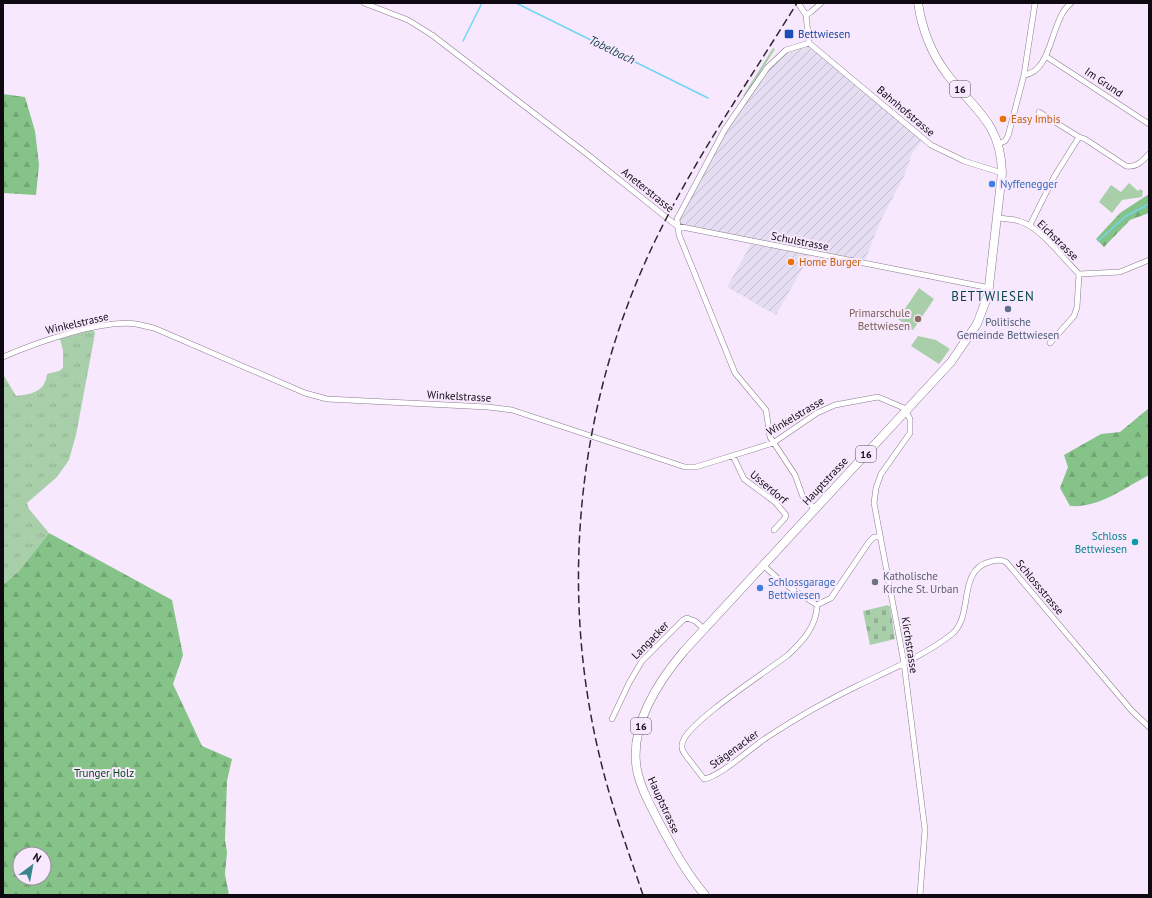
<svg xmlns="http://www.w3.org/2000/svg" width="1152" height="898" font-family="'PT Sans',sans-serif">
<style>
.industrial{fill:url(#industrial-furrows)}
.grass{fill:url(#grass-tufts)}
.forest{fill:url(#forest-firs);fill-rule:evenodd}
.cemetery{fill:url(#cemetery-stones)}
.green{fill:#a8cfaa}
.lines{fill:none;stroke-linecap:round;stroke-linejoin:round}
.stream{stroke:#70d6f3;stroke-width:1.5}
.minor-casing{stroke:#8a7b8e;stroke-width:6}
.primary-casing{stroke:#8a7b8e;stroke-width:9}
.minor{stroke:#fff;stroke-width:5}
.primary{stroke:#fff;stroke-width:8}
.rail{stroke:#2e2831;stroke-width:1.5;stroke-dasharray:8 4;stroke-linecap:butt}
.transit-dot{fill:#1a4fb4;stroke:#f8e8fe;stroke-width:1.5}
.food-dot{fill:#e8710a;stroke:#f8e8fe;stroke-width:1.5}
.shop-dot{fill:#3f7fe0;stroke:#f8e8fe;stroke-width:1.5}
.service-dot{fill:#5c6f8a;stroke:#f8e8fe;stroke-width:1.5}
.education-dot{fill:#8d6e63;stroke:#f8e8fe;stroke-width:1.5}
.culture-dot{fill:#0f9aa8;stroke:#f8e8fe;stroke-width:1.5}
.worship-dot{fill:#6b7280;stroke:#f8e8fe;stroke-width:1.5}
.labels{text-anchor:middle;stroke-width:4;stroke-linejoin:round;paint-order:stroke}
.shield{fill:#f8e8fe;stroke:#554d58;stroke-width:1}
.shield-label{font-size:10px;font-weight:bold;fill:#0f0a11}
.transit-label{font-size:11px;fill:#164399;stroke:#f8e8fe;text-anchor:start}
.street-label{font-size:11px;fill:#0f0a11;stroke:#f8e8fe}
.food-label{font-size:11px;fill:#c56008;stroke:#f8e8fe;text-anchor:start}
.shop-label{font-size:11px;fill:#366cbe;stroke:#f8e8fe;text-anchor:start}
.education-label{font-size:11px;fill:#785e54;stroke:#f8e8fe;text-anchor:end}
.service-label{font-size:11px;fill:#4e5e75;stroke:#f8e8fe}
.culture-label{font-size:11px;fill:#0d838f;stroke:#f8e8fe;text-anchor:end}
.worship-label{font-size:11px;fill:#5b616d;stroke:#f8e8fe;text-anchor:start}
.park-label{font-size:11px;fill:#004710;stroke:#f8e8fe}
.water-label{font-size:12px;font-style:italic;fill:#0e3d49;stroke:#f8e8fe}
.quarter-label{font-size:13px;letter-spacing:1px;fill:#02454a;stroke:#f8e8fe}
</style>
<defs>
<pattern id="industrial-furrows" width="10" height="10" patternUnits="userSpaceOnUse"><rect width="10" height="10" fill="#e5ddf1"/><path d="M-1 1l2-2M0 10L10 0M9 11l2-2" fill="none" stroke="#c3bcce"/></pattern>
<pattern id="grass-tufts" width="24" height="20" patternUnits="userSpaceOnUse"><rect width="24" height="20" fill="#a8cfaa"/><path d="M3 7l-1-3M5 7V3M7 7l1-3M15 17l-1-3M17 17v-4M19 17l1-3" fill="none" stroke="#8fb091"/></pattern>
<pattern id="forest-firs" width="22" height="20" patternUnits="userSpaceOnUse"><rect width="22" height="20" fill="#86c389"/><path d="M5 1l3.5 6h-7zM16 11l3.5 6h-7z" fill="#72a675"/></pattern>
<pattern id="cemetery-stones" width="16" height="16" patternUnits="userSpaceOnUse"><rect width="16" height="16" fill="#a8cfaa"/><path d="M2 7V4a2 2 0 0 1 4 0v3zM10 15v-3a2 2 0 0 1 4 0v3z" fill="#8fb091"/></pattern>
</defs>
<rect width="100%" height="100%" fill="#f8e8fe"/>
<path class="industrial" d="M 809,43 L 923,139 L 912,154 L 905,174 L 880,222 L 864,263 L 677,226 L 677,219 L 733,116 L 782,53 Z
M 751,244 L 810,255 L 776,315 L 727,287 Z"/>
<path class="grass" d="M 773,48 L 775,49 L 745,97 L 743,96 Z
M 92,330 L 95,332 L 94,339 L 76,435 L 69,460 L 57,477 L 27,503 L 29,509 L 49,533 L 19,571 L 3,585 L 3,374 L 16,396 C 32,394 45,392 47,374 L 59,371 L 63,368 L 63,351 L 60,339 Z"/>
<path class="forest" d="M 3,94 L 25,97 L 35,131 L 39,165 L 36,195 L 3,193 Z
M 1149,194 L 1149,213 L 1130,220 L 1104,247 L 1096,239 L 1120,213 Z
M 1149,408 L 1149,475 C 1124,488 1100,508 1070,506 L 1060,488 L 1068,467 L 1064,455 L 1101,434 L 1120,432 Z
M 49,533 L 172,600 L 183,655 L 173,684 L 202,746 L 232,759 L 227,781 L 225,840 L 227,852 L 225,874 L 229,895 L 3,895 L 3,585 L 19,571 ZM 20,854 L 44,854 L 44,878 L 20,878 Z"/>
<path class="cemetery" d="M 888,605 L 890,607 L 895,639 L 870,645 L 863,611 Z"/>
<path class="green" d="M 1129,183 L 1138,191 L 1140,189 L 1143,191 L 1142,197 L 1122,200 L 1112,213 L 1099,202 L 1111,185 L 1121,192 Z
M 919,288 L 934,299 L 913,330 L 898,319 Z
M 918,336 L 936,340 L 950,349 L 939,364 L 911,346 Z"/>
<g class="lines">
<path class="stream" d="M 516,3 L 708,98
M 463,41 L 482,3
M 1098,241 L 1126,216 L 1149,204"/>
<defs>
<path id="minor" d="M 364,3 L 408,20 L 432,35 L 587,154 L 677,226 L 990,288
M 798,3 L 806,15
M 821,3 L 811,12 L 806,15 L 809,43 L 931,145 L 964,161 L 1002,173
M 809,43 L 786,50 L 767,68 L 725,129 L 677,219 L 679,235 L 735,373 L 766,410 L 770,437 L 795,475 L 803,497 L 815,509
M 1047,57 L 1149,124
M 1024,75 C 1053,72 1050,19 1071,3
M 1039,112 L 1079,137
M 998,144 L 1005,141 L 1008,136 L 1024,75 L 1035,3
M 998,218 C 1005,219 1013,219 1019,221 C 1042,228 1062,258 1079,274 L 1120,272 L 1149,260
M 1030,225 L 1054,177 L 1079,137 L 1085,139 L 1126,166 C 1137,168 1142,161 1149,154
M 1050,343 L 1074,316 L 1077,307 L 1079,274
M 3,357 C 35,343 102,319 136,324 C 142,325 148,327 154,328 L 305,393 L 327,399 L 488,407 L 512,410 L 685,467 L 696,467 L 773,443 L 817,413 L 835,405 L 878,397 L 904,408 L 910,419 L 910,433 L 881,474 L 876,488 L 874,503 L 904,663 L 925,830 L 920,895
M 733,456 L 744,479 L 775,502 L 786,515 L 785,518 L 774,530
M 763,565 L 783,583 L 817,605 L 831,598 L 869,542 L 874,537 L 879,537
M 817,605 C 817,626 802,642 788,655 C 766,672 691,720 683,741 C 681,746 682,750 684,753 L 704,779 C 720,777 753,746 769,736 C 798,717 828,700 859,685 C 888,671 927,654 952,634 C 974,616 957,571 989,562 C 995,560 1000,559 1006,562 L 1132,711 L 1149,727
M 612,719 L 629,683 L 642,661 L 683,620 L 687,618 L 695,621 L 704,629"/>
<path id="primary" d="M 705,895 C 687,874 674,850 661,826 C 652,808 641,790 637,770 C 629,727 657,683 684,651 L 951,362 L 977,324 L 988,295 L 1002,173 C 1001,122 974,110 947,74 C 931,53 922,29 918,3"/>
</defs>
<use href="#minor" class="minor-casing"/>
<use href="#primary" class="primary-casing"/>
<use href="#minor" class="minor"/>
<use href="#primary" class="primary"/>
<path class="rail" d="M 643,895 C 628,850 611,805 600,758 C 558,586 578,400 655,241 C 695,158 749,81 797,3"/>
</g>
<rect class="transit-dot" x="784" y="29" width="10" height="10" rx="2"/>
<g class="food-dot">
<circle cx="1003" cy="119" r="4"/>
<circle cx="791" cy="262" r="4"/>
</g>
<g class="shop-dot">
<circle cx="992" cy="184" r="4"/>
<circle cx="760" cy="588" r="4"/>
</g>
<circle class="service-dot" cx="1008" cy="309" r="4"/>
<circle class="education-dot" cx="918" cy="319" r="4"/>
<circle class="culture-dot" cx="1135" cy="542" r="4"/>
<circle class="worship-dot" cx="875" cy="582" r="4"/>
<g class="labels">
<g class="shield">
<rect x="950" y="81" width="20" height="16" rx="3"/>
<rect x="856" y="446" width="20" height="16" rx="3"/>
<rect x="631" y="718" width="20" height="16" rx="3"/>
</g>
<g class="shield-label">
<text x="960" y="93">16</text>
<text x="866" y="458">16</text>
<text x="641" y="730">16</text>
</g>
<g class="transit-label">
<text x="798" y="38">Bettwiesen</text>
</g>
<g class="street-label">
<text transform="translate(1104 82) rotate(34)" y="4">Im Grund</text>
<text transform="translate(906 111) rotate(40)" y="4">Bahnhofstrasse</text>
<text transform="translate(648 190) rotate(39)" y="4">Aneterstrasse</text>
<text transform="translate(1058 240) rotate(44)" y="4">Eichstrasse</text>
<text transform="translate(800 241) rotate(11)" y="4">Schulstrasse</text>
<text transform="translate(77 323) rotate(-13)" y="4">Winkelstrasse</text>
<text transform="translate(459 396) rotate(3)" y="4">Winkelstrasse</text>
<text transform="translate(795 416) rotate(-31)" y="4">Winkelstrasse</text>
<text transform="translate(825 481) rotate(-47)" y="4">Hauptstrasse</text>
<text transform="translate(769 487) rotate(40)" y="4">Usserdorf</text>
<text transform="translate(1040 587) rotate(50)" y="4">Schlossstrasse</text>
<text transform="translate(650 640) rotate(-46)" y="4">Langacker</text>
<text transform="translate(910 645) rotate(81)" y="4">Kirchstrasse</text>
<text transform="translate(734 749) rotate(-36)" y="4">Stägenacker</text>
<text transform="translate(664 805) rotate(65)" y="4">Hauptstrasse</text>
</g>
<g class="food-label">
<text x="1011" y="123">Easy Imbis</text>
<text x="799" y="266">Home Burger</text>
</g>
<g class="shop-label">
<text x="1000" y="188">Nyffenegger</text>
<text x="768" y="586">Schlossgarage<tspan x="768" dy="13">Bettwiesen</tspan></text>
</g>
<g class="education-label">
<text x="910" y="317">Primarschule<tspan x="910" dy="13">Bettwiesen</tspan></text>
</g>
<g class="service-label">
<text x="1008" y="326">Politische<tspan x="1008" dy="13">Gemeinde Bettwiesen</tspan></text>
</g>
<g class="culture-label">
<text x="1127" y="540">Schloss<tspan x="1127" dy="13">Bettwiesen</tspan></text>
</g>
<g class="worship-label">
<text x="883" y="580">Katholische<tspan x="883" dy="13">Kirche St. Urban</tspan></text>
</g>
<g class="park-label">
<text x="104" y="777">Trunger Holz</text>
</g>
<g class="water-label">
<text transform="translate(612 50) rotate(26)" y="4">Tobelbach</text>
</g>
<g class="quarter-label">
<text x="993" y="301">BETTWIESEN</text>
</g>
</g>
<rect width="1152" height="898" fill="none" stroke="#0f0a11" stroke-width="8"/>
<g transform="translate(32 866) rotate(32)"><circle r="19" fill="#f8e8fe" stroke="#9b8f9f"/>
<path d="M0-3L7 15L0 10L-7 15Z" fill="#3d858c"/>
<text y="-6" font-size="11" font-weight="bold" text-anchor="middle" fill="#0f0a11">N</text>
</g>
</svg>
